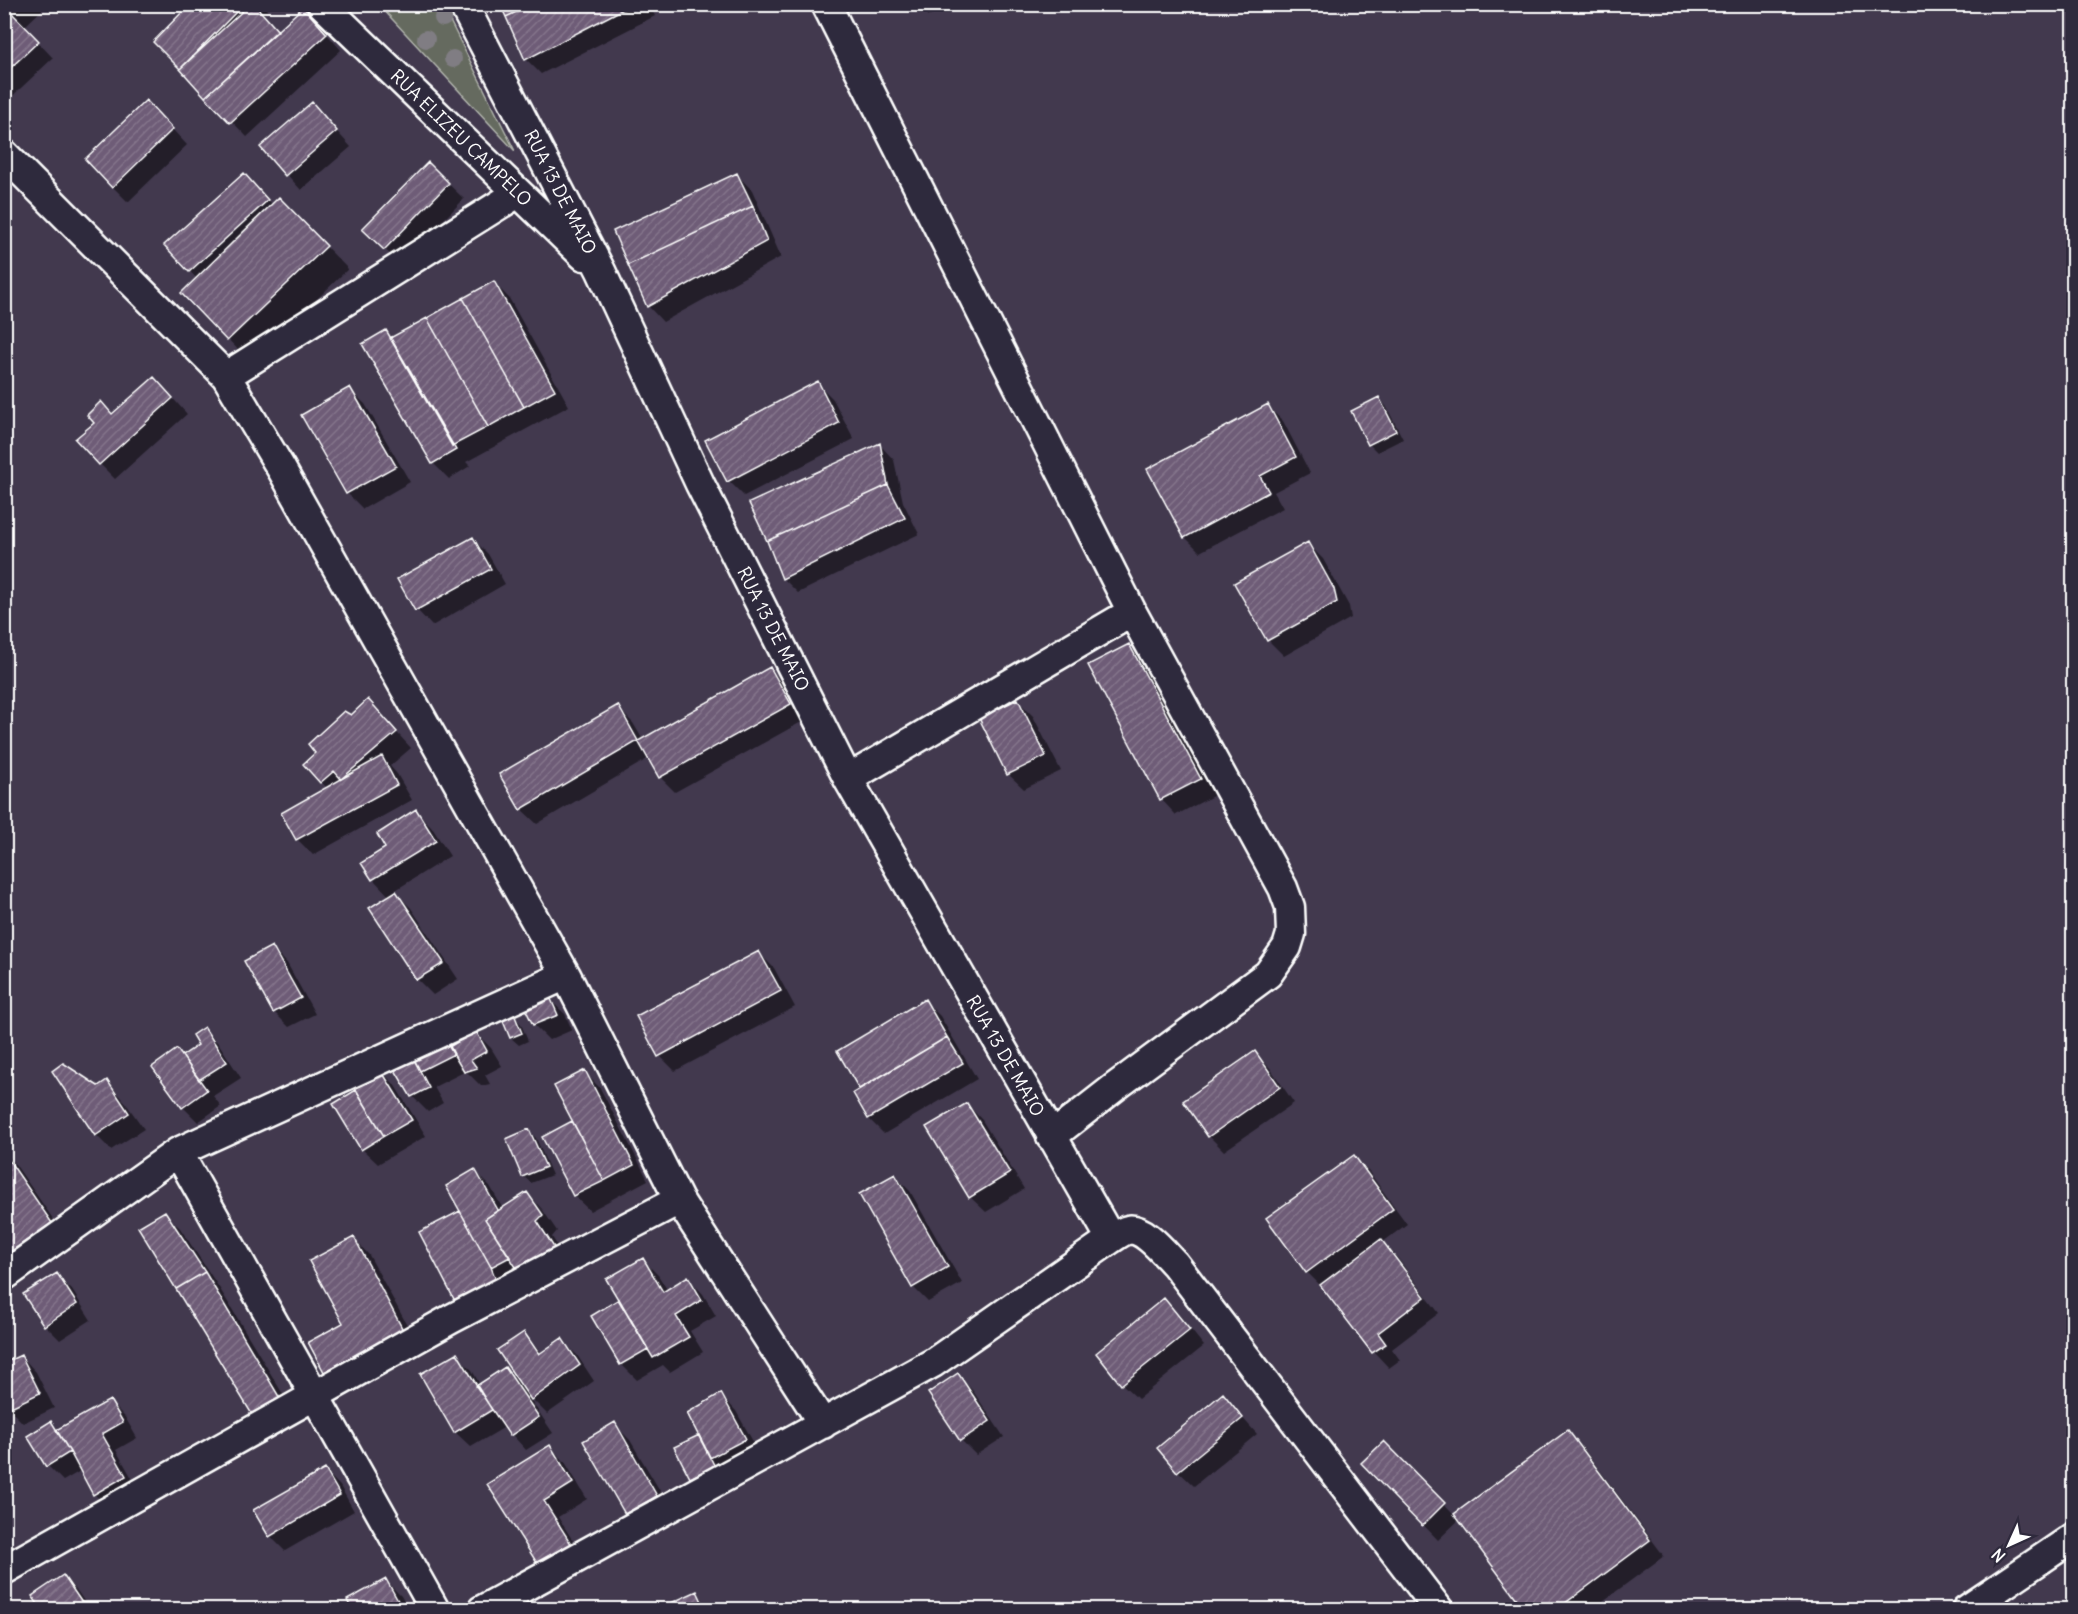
<svg xmlns="http://www.w3.org/2000/svg" width="2078" height="1614" font-family="Delius,sans-serif">
<style>
.park{fill:#656b5e;stroke:#b2b5ae;stroke-width:1.5}
.shadow{fill:#0007}
.building{fill:url(#building-hatch);stroke:#fff;stroke-width:1.5}
.lines{fill:none;stroke-linecap:round;stroke-linejoin:round}
.minor-casing{stroke:#fff;stroke-width:33}
.minor{stroke:#2f2a3d;stroke-width:28}
.tree{fill:#807d83}
.labels{text-anchor:middle;stroke-width:5;stroke-linejoin:round;paint-order:stroke}
.street-label{font-size:18px;fill:#fff;stroke:#2f2a3d}
</style>
<defs>
<pattern id="building-hatch" width="6" height="6" patternUnits="userSpaceOnUse" patternTransform="scale(1.5)"><rect width="6" height="6" fill="#6e5c77"/><path d="M-1 1l2-2M0 6l6-6M5 7l2-2" fill="none" stroke="#84748b"/></pattern>
</defs>
<rect width="100%" height="100%" fill="#42394e"/>
<filter id="ink" filterUnits="userSpaceOnUse"><feTurbulence type="fractalNoise" baseFrequency=".0167" numOctaves="2"/><feDisplacementMap in="SourceGraphic" scale="12" xChannelSelector="R" yChannelSelector="G"/><feConvolveMatrix kernelMatrix="1 2 1 2 8 2 1 2 1" color-interpolation-filters="sRGB"/></filter>
<g filter="url(#ink)">
<path class="park" d="M 379,5 L 442,5 L 515,151 Z"/>
<path class="shadow" d="M 4,4 L 48,4 L 24,27 L 53,58 L 6,102 Z
M 192,4 L 263,4 L 268,10 L 263,15 L 279,32 L 318,24 L 341,50 L 247,137 L 155,42 Z
M 501,4 L 649,4 L 655,16 L 541,74 L 526,59 Z
M 917,4 L 950,4 L 928,16 Z
M 312,104 L 351,147 L 301,190 L 262,147 Z
M 161,117 L 187,145 L 128,202 L 113,187 Z
M 428,164 L 464,199 L 400,264 L 364,229 Z
M 737,175 L 752,190 L 781,257 L 663,322 L 648,306 L 615,231 Z
M 259,190 L 273,205 L 302,222 L 348,269 L 251,363 L 183,293 L 197,279 L 166,245 Z
M 494,283 L 509,298 L 569,406 L 466,462 L 470,466 L 449,479 L 433,463 L 364,344 L 386,332 L 392,339 Z
M 817,383 L 833,399 L 854,439 L 744,496 L 729,481 Z
M 349,389 L 365,404 L 410,482 L 363,509 L 347,493 L 303,415 Z
M 169,394 L 187,414 L 115,479 L 100,464 L 113,415 Z
M 1379,399 L 1386,406 L 1403,439 L 1377,452 L 1369,444 L 1353,412 Z
M 1267,406 L 1283,421 L 1310,473 L 1274,492 L 1283,508 L 1200,552 L 1185,537 Z
M 879,444 L 894,460 L 903,502 L 919,534 L 798,593 L 783,578 Z
M 473,539 L 488,554 L 505,584 L 432,626 L 417,610 L 400,580 Z
M 1308,544 L 1323,559 L 1349,606 L 1351,618 L 1284,656 L 1268,640 L 1236,584 Z
M 1129,646 L 1144,661 L 1215,795 L 1176,815 L 1161,799 Z
M 770,669 L 785,685 L 805,720 L 675,792 L 660,777 L 649,758 L 537,824 L 521,809 L 617,707 L 633,723 L 643,740 Z
M 368,701 L 411,748 L 390,766 L 397,774 L 412,800 L 313,855 L 298,840 L 283,813 L 327,788 L 305,764 L 351,716 Z
M 1018,701 L 1033,716 L 1061,771 L 1024,789 L 1008,774 Z
M 416,811 L 431,826 L 450,856 L 394,891 L 411,908 L 458,979 L 433,995 L 417,979 L 371,909 L 390,897 L 373,879 L 363,863 L 387,848 Z
M 272,948 L 287,963 L 315,1014 L 289,1027 L 274,1012 Z
M 759,953 L 774,968 L 795,1007 L 675,1071 L 660,1056 Z
M 549,999 L 565,1014 L 572,1030 L 549,1040 L 534,1025 Z
M 925,1001 L 940,1016 L 977,1079 L 884,1134 L 869,1119 L 855,1093 L 862,1090 L 839,1052 Z
M 514,1016 L 521,1024 L 528,1041 L 519,1045 L 511,1038 L 504,1020 Z
M 204,1029 L 219,1044 L 241,1078 L 213,1096 L 221,1106 L 198,1122 L 183,1107 L 177,1051 L 183,1057 L 200,1045 Z
M 476,1033 L 491,1048 L 502,1066 L 485,1075 L 490,1084 L 481,1086 L 466,1071 L 434,1087 L 443,1103 L 428,1112 L 412,1096 L 416,1059 L 444,1038 L 453,1047 Z
M 1255,1053 L 1270,1068 L 1294,1103 L 1224,1151 L 1209,1136 Z
M 379,1069 L 394,1084 L 426,1136 L 378,1164 L 362,1149 L 335,1104 L 358,1090 Z
M 54,1072 L 98,1088 L 107,1082 L 122,1098 L 144,1129 L 111,1150 L 96,1135 Z
M 584,1072 L 600,1088 L 648,1180 L 590,1211 L 574,1196 L 544,1138 L 574,1121 Z
M 967,1104 L 982,1120 L 1024,1189 L 986,1212 L 970,1197 L 928,1128 Z
M 529,1131 L 536,1138 L 552,1175 L 531,1183 L 523,1176 Z
M 4,1152 L 13,1161 L 67,1239 L 4,1274 Z
M 1354,1157 L 1369,1172 L 1407,1224 L 1383,1242 L 1396,1256 L 1439,1313 L 1392,1349 L 1400,1360 L 1389,1368 L 1374,1352 L 1323,1286 L 1322,1287 L 1307,1272 Z
M 475,1171 L 490,1186 L 503,1209 L 527,1193 L 542,1209 L 557,1231 L 552,1237 L 571,1268 L 471,1315 L 462,1212 Z
M 895,1176 L 910,1191 L 962,1283 L 928,1302 L 913,1287 Z
M 164,1213 L 180,1228 L 220,1289 L 296,1416 L 254,1416 Z
M 354,1239 L 369,1255 L 418,1345 L 341,1386 L 326,1371 L 345,1324 Z
M 643,1260 L 658,1275 L 668,1291 L 688,1278 L 703,1294 L 716,1316 L 690,1331 L 703,1352 L 670,1372 L 663,1365 L 637,1380 L 621,1364 L 593,1317 L 621,1300 Z
M 56,1275 L 72,1290 L 91,1320 L 60,1340 L 45,1325 Z
M 1164,1300 L 1179,1315 L 1204,1346 L 1138,1399 L 1122,1384 L 1098,1353 Z
M 524,1334 L 542,1354 L 561,1340 L 577,1355 L 594,1381 L 547,1414 L 531,1398 L 530,1399 L 553,1433 L 526,1450 L 505,1427 L 471,1447 L 455,1432 L 456,1355 L 472,1370 L 480,1385 L 505,1369 L 520,1384 Z
M 21,1356 L 36,1372 L 54,1408 L 23,1423 L 8,1408 Z
M 958,1375 L 973,1391 L 1004,1437 L 976,1455 L 961,1440 Z
M 721,1395 L 736,1411 L 760,1454 L 706,1493 L 691,1478 L 701,1436 Z
M 1222,1395 L 1257,1434 L 1194,1486 L 1178,1471 Z
M 110,1402 L 125,1417 L 137,1438 L 116,1450 L 140,1492 L 110,1509 L 94,1494 L 82,1470 L 63,1481 L 48,1466 L 29,1437 L 50,1423 L 58,1430 Z
M 614,1424 L 630,1440 L 672,1511 L 642,1528 L 626,1513 Z
M 1568,1432 L 1583,1448 L 1664,1556 L 1591,1610 L 1527,1610 L 1460,1519 L 1438,1540 L 1363,1463 L 1384,1443 L 1455,1516 Z
M 549,1446 L 565,1462 L 587,1499 L 558,1517 L 589,1566 L 559,1585 L 543,1570 L 489,1484 Z
M 324,1470 L 340,1486 L 354,1511 L 285,1551 L 270,1536 Z
M 63,1577 L 78,1592 L 90,1610 L 44,1610 Z
M 386,1581 L 401,1596 L 409,1610 L 354,1610 Z
M 696,1592 L 712,1610 L 663,1610 Z"/>
<path class="building" d="M 190,4 L 244,4 L 180,69 L 153,42 Z
M 250,4 L 254,4 L 278,31 L 205,97 L 180,69 Z
M 500,4 L 533,4 L 506,17 Z
M 533,4 L 633,4 L 525,60 L 506,17 Z
M 303,7 L 327,34 L 230,123 L 205,97 Z
M 9,10 L 39,41 L 4,74 L 4,15 Z
M 146,100 L 173,129 L 112,188 L 85,159 Z
M 312,102 L 337,131 L 285,176 L 260,147 Z
M 428,162 L 449,183 L 384,250 L 362,229 Z
M 244,173 L 268,200 L 189,272 L 164,245 Z
M 737,173 L 753,206 L 628,265 L 613,231 Z
M 279,197 L 327,246 L 227,341 L 181,293 Z
M 753,206 L 767,241 L 647,307 L 628,265 Z
M 494,281 L 555,390 L 524,407 L 463,298 Z
M 463,298 L 524,407 L 488,427 L 427,318 Z
M 427,318 L 488,427 L 452,446 L 390,338 Z
M 386,330 L 456,450 L 432,464 L 362,344 Z
M 154,377 L 173,398 L 99,465 L 75,439 L 94,423 L 87,415 L 101,401 L 112,414 Z
M 818,381 L 839,423 L 727,482 L 705,440 Z
M 350,387 L 396,466 L 346,494 L 301,415 Z
M 1379,397 L 1396,431 L 1368,445 L 1351,411 Z
M 1268,404 L 1296,457 L 1260,476 L 1269,492 L 1184,538 L 1147,469 Z
M 880,443 L 888,485 L 767,541 L 749,503 Z
M 888,485 L 905,518 L 782,579 L 767,541 Z
M 473,537 L 491,569 L 415,611 L 397,579 Z
M 1308,542 L 1334,589 L 1337,602 L 1267,641 L 1234,583 Z
M 1129,644 L 1201,779 L 1160,800 L 1088,665 Z
M 770,667 L 791,704 L 659,778 L 638,741 Z
M 368,699 L 397,732 L 341,779 L 334,771 L 320,783 L 303,764 L 315,753 L 308,744 L 344,711 L 351,715 Z
M 1018,699 L 1046,756 L 1007,775 L 979,718 Z
M 618,705 L 638,741 L 520,810 L 499,774 Z
M 382,756 L 397,785 L 296,840 L 281,813 Z
M 416,809 L 436,841 L 372,880 L 361,863 L 385,848 L 377,834 Z
M 396,891 L 444,963 L 416,980 L 369,908 Z
M 272,946 L 301,998 L 273,1013 L 244,961 Z
M 759,951 L 781,991 L 658,1057 L 636,1016 Z
M 550,997 L 558,1015 L 533,1025 L 525,1008 Z
M 925,999 L 947,1037 L 859,1089 L 837,1051 Z
M 514,1014 L 522,1033 L 510,1038 L 502,1019 Z
M 204,1027 L 227,1062 L 199,1080 L 182,1056 L 198,1045 L 192,1035 Z
M 476,1031 L 487,1051 L 471,1060 L 477,1068 L 464,1072 L 449,1047 Z
M 445,1037 L 454,1054 L 420,1071 L 411,1054 Z
M 947,1037 L 963,1063 L 868,1119 L 853,1093 Z
M 177,1049 L 207,1090 L 182,1108 L 152,1067 Z
M 1255,1051 L 1280,1087 L 1208,1137 L 1183,1101 Z
M 414,1059 L 429,1088 L 411,1097 L 395,1070 Z
M 63,1063 L 98,1086 L 107,1080 L 129,1113 L 95,1136 L 52,1071 Z
M 379,1067 L 412,1120 L 384,1136 L 352,1083 Z
M 585,1070 L 634,1165 L 604,1181 L 554,1086 Z
M 356,1090 L 384,1136 L 361,1150 L 333,1104 Z
M 967,1103 L 1010,1173 L 969,1198 L 926,1127 Z
M 572,1121 L 604,1181 L 573,1196 L 542,1137 Z
M 529,1129 L 546,1167 L 522,1177 L 506,1139 Z
M 4,1153 L 52,1223 L 4,1256 Z
M 1354,1155 L 1393,1209 L 1306,1273 L 1266,1218 Z
M 475,1169 L 498,1210 L 485,1219 L 510,1257 L 491,1267 L 446,1186 Z
M 895,1174 L 948,1267 L 912,1288 L 859,1194 Z
M 527,1192 L 543,1215 L 537,1221 L 557,1252 L 521,1275 L 485,1219 Z
M 165,1211 L 205,1272 L 176,1289 L 138,1227 Z
M 460,1211 L 491,1267 L 496,1280 L 455,1301 L 419,1232 Z
M 354,1237 L 403,1330 L 324,1372 L 308,1342 L 343,1323 L 309,1261 Z
M 1381,1239 L 1425,1297 L 1378,1333 L 1386,1344 L 1372,1353 L 1320,1285 Z
M 643,1258 L 663,1292 L 688,1276 L 702,1300 L 676,1316 L 689,1337 L 653,1358 L 606,1279 Z
M 205,1272 L 281,1400 L 253,1416 L 176,1289 Z
M 57,1273 L 77,1304 L 44,1326 L 23,1294 Z
M 1164,1298 L 1190,1330 L 1121,1385 L 1096,1353 Z
M 619,1299 L 648,1349 L 620,1365 L 591,1316 Z
M 524,1332 L 539,1354 L 562,1338 L 580,1365 L 531,1400 L 497,1350 Z
M 457,1353 L 492,1410 L 454,1433 L 420,1374 Z
M 21,1355 L 40,1393 L 7,1409 L 4,1405 L 4,1363 Z
M 505,1367 L 539,1417 L 510,1436 L 476,1386 Z
M 958,1373 L 990,1421 L 960,1441 L 928,1393 Z
M 721,1393 L 746,1439 L 710,1458 L 687,1413 Z
M 1223,1393 L 1243,1418 L 1177,1472 L 1157,1448 Z
M 110,1400 L 123,1422 L 102,1434 L 126,1476 L 93,1495 L 70,1452 L 56,1430 Z
M 51,1421 L 70,1452 L 46,1467 L 27,1436 Z
M 615,1422 L 657,1496 L 625,1514 L 583,1441 Z
M 1568,1430 L 1650,1540 L 1556,1610 L 1525,1610 L 1454,1514 Z
M 699,1435 L 715,1467 L 690,1478 L 674,1447 Z
M 1384,1441 L 1445,1503 L 1422,1526 L 1361,1463 Z
M 550,1445 L 573,1483 L 544,1501 L 575,1550 L 542,1571 L 487,1484 Z
M 325,1469 L 340,1495 L 269,1537 L 253,1510 Z
M 63,1575 L 87,1610 L 42,1610 L 32,1596 Z
M 386,1579 L 403,1610 L 352,1610 L 347,1600 Z
M 697,1591 L 706,1610 L 661,1610 L 660,1608 Z"/>
<g class="lines">
<defs>
<path id="minor" d="M 322,4 L 584,256
M 463,4 L 601,271 L 700,484 L 848,779 L 1111,1239
M 826,4 L 1132,612 L 1283,888 L 1290,907 L 1291,934 L 1287,947 L 1268,974 L 1115,1087 L 1051,1137
M 4,154 L 226,376 L 282,470 L 566,975 L 679,1200 L 823,1424
M 226,376 L 518,193
M 848,779 L 1132,612
M 178,1152 L 435,1610
M 4,1276 L 178,1152 L 566,975
M 4,1570 L 451,1319 L 679,1200
M 482,1610 L 933,1363 L 1111,1239 C 1116,1236 1122,1231 1128,1230 C 1143,1226 1165,1254 1175,1264 L 1439,1610
M 1966,1610 L 2074,1537"/>
</defs>
<use href="#minor" class="minor-casing"/>
<use href="#minor" class="minor"/>
</g>
<g class="tree">
<circle cx="443" cy="18" r="9"/>
<circle cx="426" cy="39" r="9"/>
<circle cx="453" cy="59" r="9"/>
</g>
</g>
<g class="labels">
<g class="street-label">
<text transform="translate(461 138) rotate(44)" y="6">RUA ELIZEU CAMPELO</text>
<text transform="translate(560 192) rotate(63)" y="6">RUA 13 DE MAIO</text>
<text transform="translate(773 629) rotate(63)" y="6">RUA 13 DE MAIO</text>
<text transform="translate(1005 1056) rotate(60)" y="6">RUA 13 DE MAIO</text>
</g>
</g>
<rect width="2078" height="1614" fill="none" stroke="#2f2a3d" stroke-width="24"/>
<rect x="12" y="12" width="2054" height="1590" fill="none" stroke="#fff" stroke-width="2" filter="url(#ink)"/>
<g transform="translate(2009 1545) rotate(225)" stroke="#2f2a3d" stroke-width="4.5" paint-order="stroke">
<path d="M0-4.5L10 22L0 15L-10 22Z" fill="#ffffff"/>
<text y="-9" font-size="16" font-weight="bold" text-anchor="middle" fill="#ffffff">N</text>
</g>
</svg>
